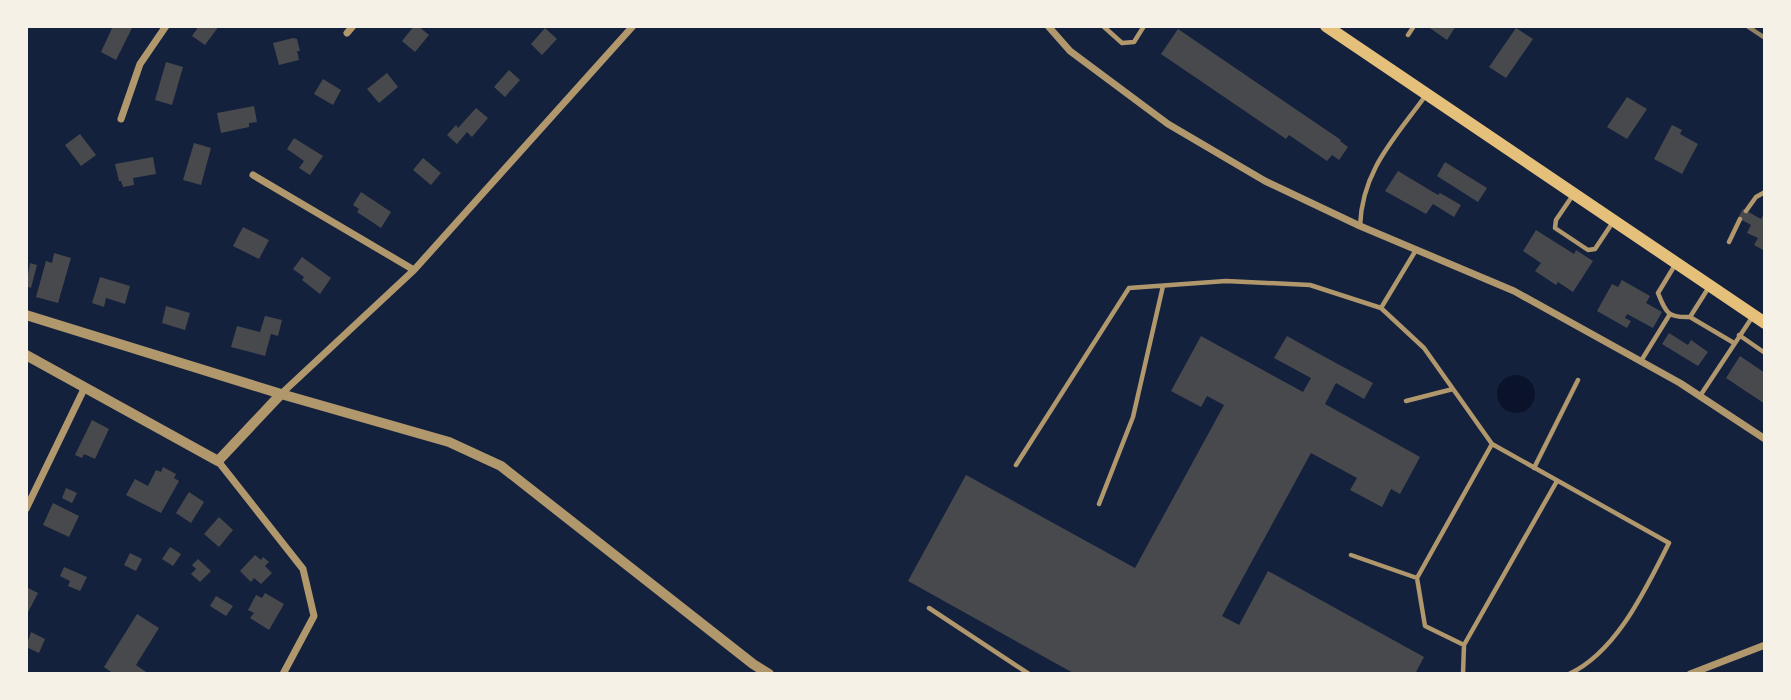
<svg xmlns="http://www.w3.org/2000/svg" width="1791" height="700" font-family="'Times New Roman',serif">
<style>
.water{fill:#0b132b}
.building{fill:#48494c}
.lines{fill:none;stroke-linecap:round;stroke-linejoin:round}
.service{stroke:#b1986c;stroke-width:4.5}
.minor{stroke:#b1986c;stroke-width:7}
.tertiary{stroke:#b1986c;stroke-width:10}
.primary{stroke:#e5c07b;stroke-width:12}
.rail{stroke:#918062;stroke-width:4.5}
</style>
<rect width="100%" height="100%" fill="#14213d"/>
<path class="water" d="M1497 394a19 19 0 1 1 38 0a19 19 0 1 1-38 0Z"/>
<path class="building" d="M 113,26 L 133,26 L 116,60 L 101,52 Z
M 199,26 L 219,26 L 205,45 L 192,36 Z
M 414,26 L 418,26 L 429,35 L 415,52 L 402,41 Z
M 1427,26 L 1456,26 L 1447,40 Z
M 545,28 L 557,39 L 542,55 L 531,44 Z
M 1516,28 L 1533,39 L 1506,78 L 1489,67 Z
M 1178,29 L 1341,140 L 1340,141 L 1348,147 L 1339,160 L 1332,155 L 1327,161 L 1289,135 L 1286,139 L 1161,54 Z
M 293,38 L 297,39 L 300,51 L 297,51 L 299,60 L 279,65 L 273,43 Z
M 166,62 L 183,67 L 172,105 L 155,100 Z
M 509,70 L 520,80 L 505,97 L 494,87 Z
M 387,73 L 398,87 L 379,103 L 367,89 Z
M 323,79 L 341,90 L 333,105 L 314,94 Z
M 1627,97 L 1647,109 L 1627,139 L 1607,127 Z
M 254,106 L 257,122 L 249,123 L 249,127 L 221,133 L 217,113 Z
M 476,108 L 488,118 L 472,137 L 467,132 L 457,144 L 447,135 L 456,125 L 458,128 Z
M 1672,125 L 1682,130 L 1680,134 L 1698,144 L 1682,174 L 1654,159 Z
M 80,134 L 96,155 L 81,166 L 65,145 Z
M 294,138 L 323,156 L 310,175 L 299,168 L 304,161 L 287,149 Z
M 194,143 L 211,148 L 201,185 L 183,180 Z
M 153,157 L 156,174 L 133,178 L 134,185 L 123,187 L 121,181 L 119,181 L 115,164 Z
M 423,158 L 441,173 L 431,185 L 413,170 Z
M 1445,162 L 1487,188 L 1478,202 L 1437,176 Z
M 1398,171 L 1438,195 L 1440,193 L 1461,205 L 1454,217 L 1433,204 L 1426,214 L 1385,191 Z
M 361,192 L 391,212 L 381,228 L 357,212 L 359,209 L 353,205 Z
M 1743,209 L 1761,219 L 1765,212 L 1765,251 L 1754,245 L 1758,238 L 1747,233 L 1751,225 L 1738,218 Z
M 243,227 L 269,240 L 259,259 L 233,246 Z
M 1536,230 L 1574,254 L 1576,250 L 1593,261 L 1573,292 L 1558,282 L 1556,285 L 1535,271 L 1541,263 L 1523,251 Z
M 54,253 L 71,258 L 58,303 L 36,297 L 46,261 L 52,263 Z
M 302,257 L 331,278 L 320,294 L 302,280 L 304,277 L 293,269 Z
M 30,263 L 37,265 L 31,288 L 26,286 Z
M 100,277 L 130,286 L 125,304 L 106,298 L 104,307 L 92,303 Z
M 1622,280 L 1650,296 L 1646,303 L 1662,312 L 1653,328 L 1627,314 L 1625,318 L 1631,321 L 1627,328 L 1597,311 L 1612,284 L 1618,287 Z
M 166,306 L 190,313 L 185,330 L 162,323 Z
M 265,316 L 282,320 L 278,336 L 271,334 L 265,356 L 231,347 L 237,326 L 260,332 Z
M 1669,333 L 1688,345 L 1691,340 L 1708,352 L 1698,366 L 1662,344 Z
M 1201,336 L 1303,392 L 1311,378 L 1274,358 L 1287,336 L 1323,356 L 1373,383 L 1364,399 L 1336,383 L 1325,404 L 1420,457 L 1400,494 L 1391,489 L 1382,507 L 1350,490 L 1357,478 L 1311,453 L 1222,616 L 1239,625 L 1268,571 L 1424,657 L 1415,674 L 1075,674 L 908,581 L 966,475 L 1135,568 L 1224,405 L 1207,396 L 1201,407 L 1171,391 Z
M 1740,356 L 1765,373 L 1765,404 L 1726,378 Z
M 92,420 L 109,429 L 95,459 L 84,454 L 82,458 L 75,455 Z
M 163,467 L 176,474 L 174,478 L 179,481 L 161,513 L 126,495 L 135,479 L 148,486 L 156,470 L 161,472 Z
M 66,488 L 77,493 L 72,503 L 62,498 Z
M 189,492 L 204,502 L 191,523 L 176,513 Z
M 53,503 L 79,516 L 69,537 L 43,525 Z
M 219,517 L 233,530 L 219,547 L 204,534 Z
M 170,547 L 181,554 L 173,566 L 162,559 Z
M 130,553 L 142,559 L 136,571 L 124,565 Z
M 255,555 L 261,560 L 263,557 L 269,562 L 265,566 L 272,573 L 261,584 L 254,578 L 251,582 L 240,571 Z
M 198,559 L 211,571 L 200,582 L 191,574 L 196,569 L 192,565 Z
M 64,567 L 87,577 L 80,591 L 68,586 L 70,581 L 60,576 Z
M 26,587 L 38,593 L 26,616 Z
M 265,593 L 284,604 L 269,630 L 250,618 L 254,613 L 248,610 L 256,595 L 262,598 Z
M 216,596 L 233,606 L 226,616 L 210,606 Z
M 137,614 L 159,628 L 136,665 L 149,674 L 114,674 L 104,667 Z
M 31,632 L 45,639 L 39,653 L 26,647 Z"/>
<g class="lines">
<path class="service" d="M 1103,26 L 1122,43 L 1134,42 L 1144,26
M 1408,35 L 1414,26
M 1573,195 L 1556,220 L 1555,228 L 1588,250 L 1595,249 L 1613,222
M 1746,211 L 1756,197 L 1765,192
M 1360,226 C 1362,170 1395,138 1426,95
M 1729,242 L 1740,219
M 1416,250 L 1381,308 L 1424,348 L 1492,444 L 1669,543 C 1646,588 1617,652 1569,674
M 1675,265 L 1658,293 C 1666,313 1668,318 1690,317
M 1709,287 L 1690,317 L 1734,343
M 1739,335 L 1765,353
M 1641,361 L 1670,314
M 1700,396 L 1753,316
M 1406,401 L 1453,389
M 1492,444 L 1417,578 L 1425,626 L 1464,645 L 1557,481
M 1016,465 L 1129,288 L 1226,281 L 1310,285 L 1381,308
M 1534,468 L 1578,380
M 1099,504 L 1133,417 L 1163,286
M 1351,555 L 1417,578
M 929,608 L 1029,674
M 1463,674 L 1464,645"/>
<path class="minor" d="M 1048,26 L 1070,51 L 1168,124 L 1265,181 L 1360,226 L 1514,291 L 1680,383 L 1765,439
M 347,33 L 353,26
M 121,119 L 140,64 L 166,26
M 253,175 L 414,270
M 281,394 L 414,270 L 633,26
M 218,461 L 303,569 L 314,616 L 283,674
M 26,509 L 85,387
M 1690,674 L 1765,645"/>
<path class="tertiary" d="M 26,315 L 281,394 L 449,442 L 501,466 L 753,664 L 769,674
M 26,355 L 218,461 L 281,394"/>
<path class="primary" d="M 1326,26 L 1765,323"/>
<path class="rail" d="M 1747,26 L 1765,38"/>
</g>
<rect width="1791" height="700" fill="none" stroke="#f6f1e7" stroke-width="56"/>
</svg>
